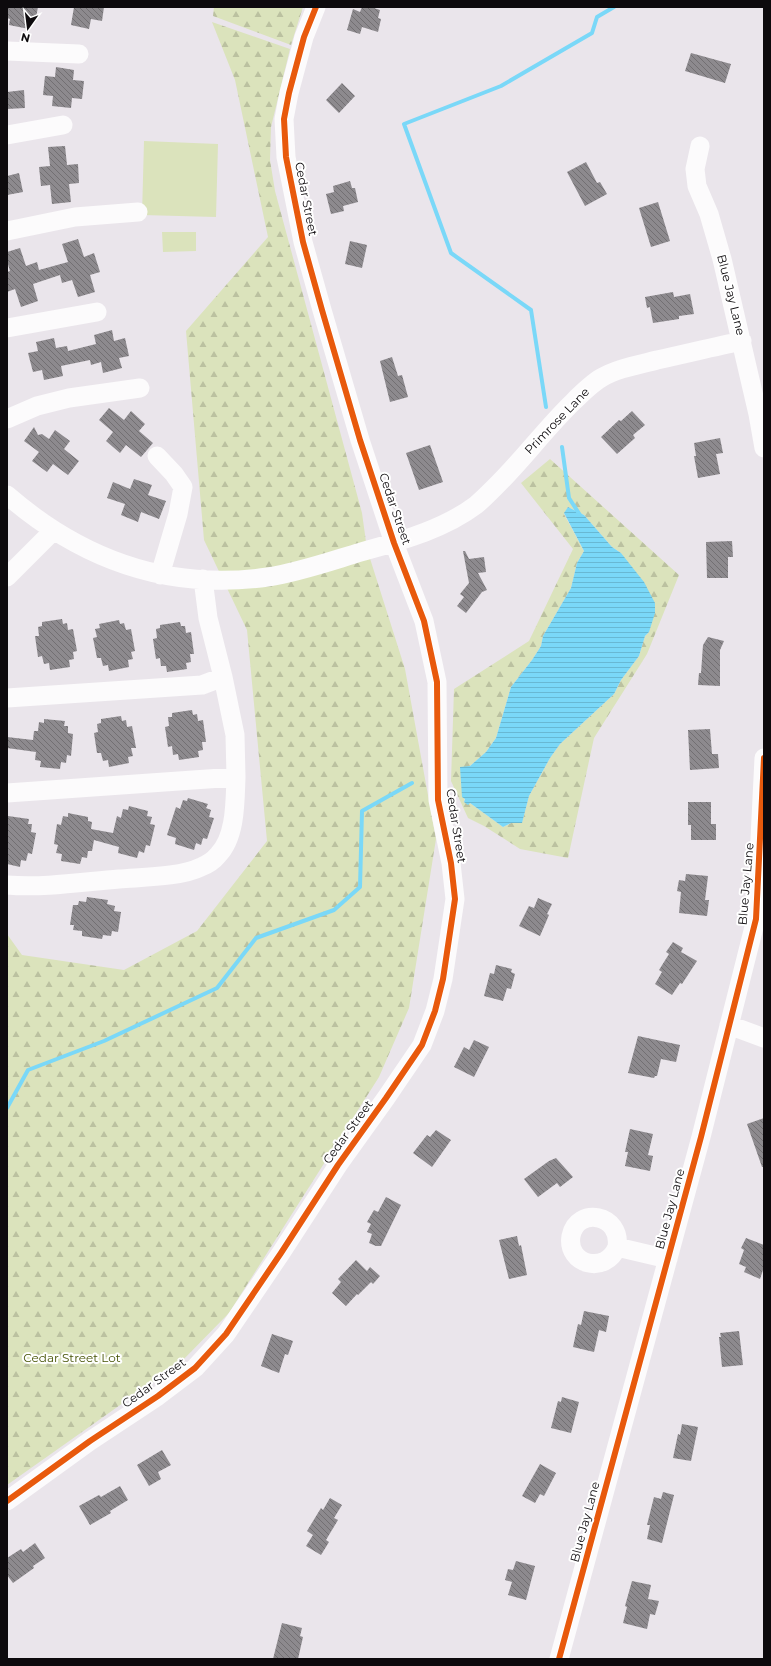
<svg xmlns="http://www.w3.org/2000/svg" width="771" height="1666" font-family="Montserrat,sans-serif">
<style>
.green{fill:#dbe3bc}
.forest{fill:url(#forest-firs);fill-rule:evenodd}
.water{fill:url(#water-rules)}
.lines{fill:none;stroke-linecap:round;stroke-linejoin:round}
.stream{stroke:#7ad8f8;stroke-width:4}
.building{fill:url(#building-back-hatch)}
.minor{stroke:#fcfbfc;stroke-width:19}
.cycleway-casing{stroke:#fff;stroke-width:8}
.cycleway{stroke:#e8590c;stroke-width:6}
.labels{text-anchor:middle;stroke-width:4;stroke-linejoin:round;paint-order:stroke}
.street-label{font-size:12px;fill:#0d0a0d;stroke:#fff}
.park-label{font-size:12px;fill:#465305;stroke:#fff}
</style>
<defs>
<pattern id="forest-firs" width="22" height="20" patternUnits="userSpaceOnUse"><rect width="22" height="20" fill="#dbe3bc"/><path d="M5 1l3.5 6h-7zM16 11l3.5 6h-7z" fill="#bbc1a0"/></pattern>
<pattern id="water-rules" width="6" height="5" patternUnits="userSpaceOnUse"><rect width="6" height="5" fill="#7ad8f8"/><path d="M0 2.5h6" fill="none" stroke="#68b8d3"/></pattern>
<pattern id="building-back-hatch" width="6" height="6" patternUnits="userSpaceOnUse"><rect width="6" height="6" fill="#8d8a8e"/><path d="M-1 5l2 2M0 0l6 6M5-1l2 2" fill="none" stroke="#726f72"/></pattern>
</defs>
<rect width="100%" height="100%" fill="#eae5eb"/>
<path class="green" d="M 144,141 L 218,144 L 216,217 L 142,215 Z
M 162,232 L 196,232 L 196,251 L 163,252 Z"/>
<path class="forest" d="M 214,7 L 303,7 L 291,45 L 213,16 Z
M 212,22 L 290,49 L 271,127 L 270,160 L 275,191 L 362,513 L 367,549 L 405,669 L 436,839 L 409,1008 L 379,1077 L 229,1313 L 181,1362 L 7,1485 L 7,934 L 22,955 L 124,970 L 197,931 L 267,841 L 247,630 L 204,540 L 186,331 L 268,237 L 235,80 Z
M 550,459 L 679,575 L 647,654 L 594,738 L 568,858 L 520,849 L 484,826 L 468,818 L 451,781 L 454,689 L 529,641 L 573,549 L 521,483 ZM 568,507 L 584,515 L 612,547 L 621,553 L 649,632 L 645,636 L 639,656 L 621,680 L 614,694 L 560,744 L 550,758 L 529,796 L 522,822 L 511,823 L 503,827 L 470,803 L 464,802 L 470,766 L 486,752 L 496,738 L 511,687 L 532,660 L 541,646 L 543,636 L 571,588 L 577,563 L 584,551 L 564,514 Z"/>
<path class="water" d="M 568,507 L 584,515 L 612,547 L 621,553 L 644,582 L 655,603 L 655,613 L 649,632 L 645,636 L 639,656 L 621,680 L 614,694 L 560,744 L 550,758 L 529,796 L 522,823 L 511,823 L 503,827 L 470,803 L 468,805 L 464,802 L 465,799 L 462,797 L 460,767 L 470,766 L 486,752 L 496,738 L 511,687 L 532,660 L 541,646 L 543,636 L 571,588 L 577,563 L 584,551 L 564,513 Z"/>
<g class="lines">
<path class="stream" d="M 546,407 L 531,310 L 451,253 L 404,124 L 501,86 L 592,33 L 597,17 L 614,7
M 562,447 L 569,498 L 580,515
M 7,1108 L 28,1070 L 104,1041 L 217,988 L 256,938 L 334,910 L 360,887 L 362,811 L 412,783"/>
</g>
<path class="building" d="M 7,7 L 38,7 L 35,23 L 30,22 L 29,29 L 9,25 L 10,19 L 7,18 Z
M 74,7 L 104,7 L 102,21 L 91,19 L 89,29 L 71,25 Z
M 362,7 L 371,7 L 380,10 L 378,18 L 381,19 L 378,32 L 362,27 L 360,34 L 347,30 L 353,9 L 360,12 Z
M 691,53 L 731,64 L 725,83 L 685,71 Z
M 56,67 L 74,70 L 73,80 L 84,81 L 82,99 L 72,98 L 71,108 L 52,106 L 53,96 L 43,95 L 45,76 L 55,77 Z
M 342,83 L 355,96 L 339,113 L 326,100 Z
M 24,90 L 25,108 L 7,109 L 7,92 Z
M 65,146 L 67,165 L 78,164 L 79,183 L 69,184 L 71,202 L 52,204 L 50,185 L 41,186 L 39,167 L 50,166 L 48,147 Z
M 586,162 L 597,183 L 600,182 L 607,194 L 585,206 L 567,172 Z
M 19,173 L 23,192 L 7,195 L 7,176 Z
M 350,181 L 352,188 L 355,188 L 358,202 L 343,206 L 344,211 L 331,214 L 326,194 L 334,192 L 333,186 Z
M 658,202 L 670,241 L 651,247 L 639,208 Z
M 78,239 L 84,257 L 94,253 L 100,272 L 90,275 L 95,292 L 78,297 L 72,280 L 62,283 L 60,275 L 33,284 L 38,301 L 21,307 L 15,289 L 7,292 L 7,272 L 10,271 L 7,261 L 7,252 L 20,248 L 26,266 L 37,262 L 39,270 L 68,262 L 62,244 Z
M 350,241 L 367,245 L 362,268 L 345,264 Z
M 673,292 L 674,297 L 690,294 L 694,314 L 679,316 L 679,319 L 653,323 L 650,307 L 647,308 L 645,297 Z
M 112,330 L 114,341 L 125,338 L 129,356 L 119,358 L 122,368 L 103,373 L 101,362 L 91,365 L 90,360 L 61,366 L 63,376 L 44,380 L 42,370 L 33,372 L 28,353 L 38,351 L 36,342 L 54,338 L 56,348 L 67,346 L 68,351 L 96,344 L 94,335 Z
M 392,357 L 398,376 L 402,375 L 408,397 L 390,402 L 380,361 Z
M 109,408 L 124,420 L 131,411 L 145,424 L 139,431 L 153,443 L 141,457 L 126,445 L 120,453 L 106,441 L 113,432 L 99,420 Z
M 632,411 L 645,425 L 633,435 L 635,438 L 617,454 L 601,437 L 619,420 L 621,421 Z
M 34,427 L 38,435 L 42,434 L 49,439 L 55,430 L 70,441 L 64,449 L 79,461 L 68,475 L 53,464 L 47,472 L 32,461 L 39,452 L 24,441 Z
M 720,438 L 723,453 L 716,454 L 720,474 L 698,478 L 694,456 L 696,456 L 694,443 Z
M 430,445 L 443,482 L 419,490 L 406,453 Z
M 134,479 L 152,485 L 148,495 L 166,501 L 159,519 L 141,512 L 138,522 L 121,515 L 125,504 L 107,498 L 113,482 L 130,489 Z
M 732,541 L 733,557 L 728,557 L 728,578 L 707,578 L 706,542 Z
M 463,551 L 465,551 L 469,559 L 484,557 L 486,572 L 478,573 L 487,590 L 482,592 L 466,613 L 457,606 L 464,597 L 460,594 L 469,583 Z
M 62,619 L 63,624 L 67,623 L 68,630 L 73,629 L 77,651 L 73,652 L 74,659 L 69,660 L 70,667 L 50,670 L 49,663 L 44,664 L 42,656 L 38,657 L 35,636 L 39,636 L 38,627 L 42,626 L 42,622 Z
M 119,620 L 120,624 L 124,623 L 126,630 L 131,629 L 135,651 L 131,652 L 133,659 L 128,660 L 129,667 L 109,671 L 108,665 L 103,666 L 101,658 L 97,658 L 93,638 L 97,637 L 95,629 L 100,628 L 99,624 Z
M 180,622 L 181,626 L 185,626 L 186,633 L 191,632 L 194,654 L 190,654 L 191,662 L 186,663 L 187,669 L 167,672 L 166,666 L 161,666 L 160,658 L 156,659 L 153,639 L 157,638 L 156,629 L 160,628 L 160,625 Z
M 708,637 L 724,641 L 720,650 L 720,686 L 698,685 L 699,673 L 701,673 L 703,645 Z
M 192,710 L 193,715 L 197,714 L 198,721 L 203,720 L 206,742 L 202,742 L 203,750 L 198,751 L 199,757 L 179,760 L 178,754 L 173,755 L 172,746 L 168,747 L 165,727 L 169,726 L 168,717 L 172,717 L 172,713 Z
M 121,716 L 122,721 L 126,720 L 127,727 L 132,726 L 136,748 L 131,748 L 133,756 L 128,757 L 129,763 L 109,767 L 108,760 L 103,761 L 101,753 L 97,753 L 94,733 L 98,732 L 97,724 L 101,723 L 101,719 Z
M 44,719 L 65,721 L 64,726 L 68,726 L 68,733 L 73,734 L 71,756 L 67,755 L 66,763 L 61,762 L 60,769 L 40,767 L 41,761 L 35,760 L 36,752 L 7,748 L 7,737 L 33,740 L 34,731 L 38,731 L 39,722 L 44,723 Z
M 710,729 L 712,754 L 718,754 L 719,768 L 690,770 L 688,730 Z
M 188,798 L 208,804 L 206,808 L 211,810 L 209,817 L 214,818 L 207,839 L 203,838 L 201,845 L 196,843 L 194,850 L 175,844 L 176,838 L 167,835 L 176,807 L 180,809 L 183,800 L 187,801 Z
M 688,802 L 711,802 L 711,824 L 716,824 L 716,840 L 691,840 L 691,825 L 688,825 Z
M 129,806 L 148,811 L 147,816 L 152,817 L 150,824 L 155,825 L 150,846 L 146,845 L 144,853 L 139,851 L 137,858 L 118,853 L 119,847 L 94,840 L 92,851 L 88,851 L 87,858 L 82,857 L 80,864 L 61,861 L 62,854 L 56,853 L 58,845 L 54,844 L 57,824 L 61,825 L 63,816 L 68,817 L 68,813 L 88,817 L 88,821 L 92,822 L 91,829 L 113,833 L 117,816 L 121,818 L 123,809 L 128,810 Z
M 8,816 L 29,819 L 28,824 L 32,824 L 31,832 L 36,833 L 32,854 L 28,853 L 26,861 L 21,860 L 20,867 L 7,864 Z
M 686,874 L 708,876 L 705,900 L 709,900 L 707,916 L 679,913 L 681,892 L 677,891 L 679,880 L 685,881 Z
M 87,897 L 108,900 L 107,904 L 115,906 L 114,911 L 121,912 L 118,932 L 112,931 L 111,936 L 103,935 L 102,939 L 82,936 L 82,931 L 73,930 L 74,925 L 70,925 L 73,905 L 78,905 L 79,901 L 86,902 Z
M 538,898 L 552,904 L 547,914 L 549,915 L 540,936 L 519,926 L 529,906 L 534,908 Z
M 673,942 L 683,948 L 681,952 L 697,961 L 682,984 L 680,983 L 672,995 L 655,984 L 662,972 L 659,970 L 669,954 L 666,952 Z
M 496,965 L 512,969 L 511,972 L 515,974 L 511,989 L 507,988 L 503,1001 L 484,996 L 490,973 L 494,974 Z
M 638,1036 L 680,1045 L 676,1062 L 661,1059 L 657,1076 L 655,1076 L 654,1078 L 628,1073 Z
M 474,1040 L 489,1047 L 474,1077 L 454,1067 L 464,1047 L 469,1050 Z
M 764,1118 L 764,1167 L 762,1167 L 747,1124 Z
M 630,1129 L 653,1134 L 648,1155 L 653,1156 L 650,1171 L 625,1166 L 628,1152 L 625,1152 Z
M 436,1130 L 451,1140 L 432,1167 L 413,1153 L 427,1135 L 430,1137 Z
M 556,1158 L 573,1177 L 560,1187 L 557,1183 L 538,1197 L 524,1179 L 549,1161 Z
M 386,1197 L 401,1205 L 381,1246 L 376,1246 L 369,1243 L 372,1234 L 367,1232 L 371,1224 L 367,1222 L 374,1210 L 378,1212 Z
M 517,1236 L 519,1246 L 521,1245 L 527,1275 L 509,1279 L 499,1240 Z
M 746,1238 L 764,1245 L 764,1267 L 760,1279 L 744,1272 L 746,1267 L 739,1264 L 744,1250 L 741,1248 Z
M 356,1260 L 367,1271 L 370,1267 L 380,1276 L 373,1284 L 371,1282 L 358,1295 L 357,1294 L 346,1306 L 332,1293 L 341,1282 L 338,1279 Z
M 584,1311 L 609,1316 L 606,1332 L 599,1330 L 594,1352 L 573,1347 L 578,1324 L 581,1325 Z
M 739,1331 L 743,1365 L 722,1367 L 719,1337 L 721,1337 L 720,1333 Z
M 272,1334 L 293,1341 L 288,1355 L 285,1354 L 279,1373 L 261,1366 Z
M 562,1397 L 579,1402 L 571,1433 L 551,1428 L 558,1401 L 561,1402 Z
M 682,1424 L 698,1427 L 691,1461 L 673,1458 L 678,1434 L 680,1435 Z
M 162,1450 L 171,1465 L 158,1472 L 161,1479 L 149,1486 L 137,1465 Z
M 540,1464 L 556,1473 L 544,1496 L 540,1494 L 535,1503 L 522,1496 Z
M 120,1486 L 128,1500 L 110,1511 L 111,1513 L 90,1525 L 79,1506 L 99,1495 L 101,1497 Z
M 663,1492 L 674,1495 L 662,1543 L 647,1539 L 650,1525 L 647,1525 L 654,1497 L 661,1499 Z
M 330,1498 L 342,1505 L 334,1518 L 338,1520 L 326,1540 L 329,1542 L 321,1555 L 306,1546 L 313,1535 L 307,1531 L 321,1508 L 323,1510 Z
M 35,1543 L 45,1558 L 33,1566 L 34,1568 L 13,1583 L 7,1575 L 7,1558 L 21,1549 L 23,1552 Z
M 516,1561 L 535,1566 L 526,1600 L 508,1595 L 512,1582 L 505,1580 L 508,1569 L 513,1570 Z
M 632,1581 L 651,1585 L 648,1599 L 659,1601 L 655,1615 L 650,1614 L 647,1629 L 623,1623 L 627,1607 L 625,1606 Z
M 282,1623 L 302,1628 L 300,1636 L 303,1637 L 298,1659 L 273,1659 Z"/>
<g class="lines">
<path class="minor" d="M 7,51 L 79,54
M 7,135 L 63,125
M 700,146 L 695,169 L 697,186 L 709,214 L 722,259 L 758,414 L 764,448
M 7,231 L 75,217 L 138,212
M 7,328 L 97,312
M 7,419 L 37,406 L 69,398 L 140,388
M 157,456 L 174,474 L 183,487 L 178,514 L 160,575
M 7,495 C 82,560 169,591 268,577 C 300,572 331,561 361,552 C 400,541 443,530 476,505 C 482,500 488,494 494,488 C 522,461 545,429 573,402 C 581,394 591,384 601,378 C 618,368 638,365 657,360 C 685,354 713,347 742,341
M 7,577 L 54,530
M 203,579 L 208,618 L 223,677
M 7,698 L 202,685 L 223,677 L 235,735 L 236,777
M 7,793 L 236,777 C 235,801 236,837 218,855 C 214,860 206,865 201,867 C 181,877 142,877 119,879 C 82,882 44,888 7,885
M 729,1025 L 764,1038
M 617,1247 C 606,1275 566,1265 571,1236 C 577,1206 622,1214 617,1247 L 668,1259
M 7,1501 L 90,1441 L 158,1396 L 195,1368 L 226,1334 L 281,1253 L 338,1165 L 386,1098 L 422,1045 L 435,1011 L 443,979 L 455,899 L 451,863 L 438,800 L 437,682 L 424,621 L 394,543 L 360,440 L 322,310 L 303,242 L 286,157 L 284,119 L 289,93 L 304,37 L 316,7
M 559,1659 L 701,1137 L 756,919 L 764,758"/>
<defs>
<path id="cycleway" d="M 7,1501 L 90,1441 L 158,1396 L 195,1368 L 226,1334 L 281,1253 L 338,1165 L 386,1098 L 422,1045 L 435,1011 L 443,979 L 455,899 L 451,863 L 438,800 L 437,682 L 424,621 L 394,543 L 360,440 L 322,310 L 303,242 L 286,157 L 284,119 L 289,93 L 304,37 L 316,7
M 559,1659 L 701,1137 L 756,919 L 764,758"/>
</defs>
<use href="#cycleway" class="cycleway-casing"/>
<use href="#cycleway" class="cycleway"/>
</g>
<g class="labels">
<g class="street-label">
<text transform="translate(306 199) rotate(79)" y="4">Cedar Street</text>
<text transform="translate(731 295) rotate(76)" y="4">Blue Jay Lane</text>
<text transform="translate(557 421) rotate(-46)" y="4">Primrose Lane</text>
<text transform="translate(395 509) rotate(71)" y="4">Cedar Street</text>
<text transform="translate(456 826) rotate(81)" y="4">Cedar Street</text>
<text transform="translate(746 884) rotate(-85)" y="4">Blue Jay Lane</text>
<text transform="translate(348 1132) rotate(-54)" y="4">Cedar Street</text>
<text transform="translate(670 1209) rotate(-75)" y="4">Blue Jay Lane</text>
<text transform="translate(154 1383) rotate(-36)" y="4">Cedar Street</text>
<text transform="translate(585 1522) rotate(-75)" y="4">Blue Jay Lane</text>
</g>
<g class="park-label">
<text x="72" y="1362">Cedar Street Lot</text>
</g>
</g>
<rect width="771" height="1666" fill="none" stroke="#0d0a0d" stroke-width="16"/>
<g transform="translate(28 28) rotate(194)" stroke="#ffffff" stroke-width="3" paint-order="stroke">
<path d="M0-3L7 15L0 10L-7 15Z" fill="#0d0a0d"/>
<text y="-6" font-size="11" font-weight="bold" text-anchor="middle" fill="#0d0a0d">N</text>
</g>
</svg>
